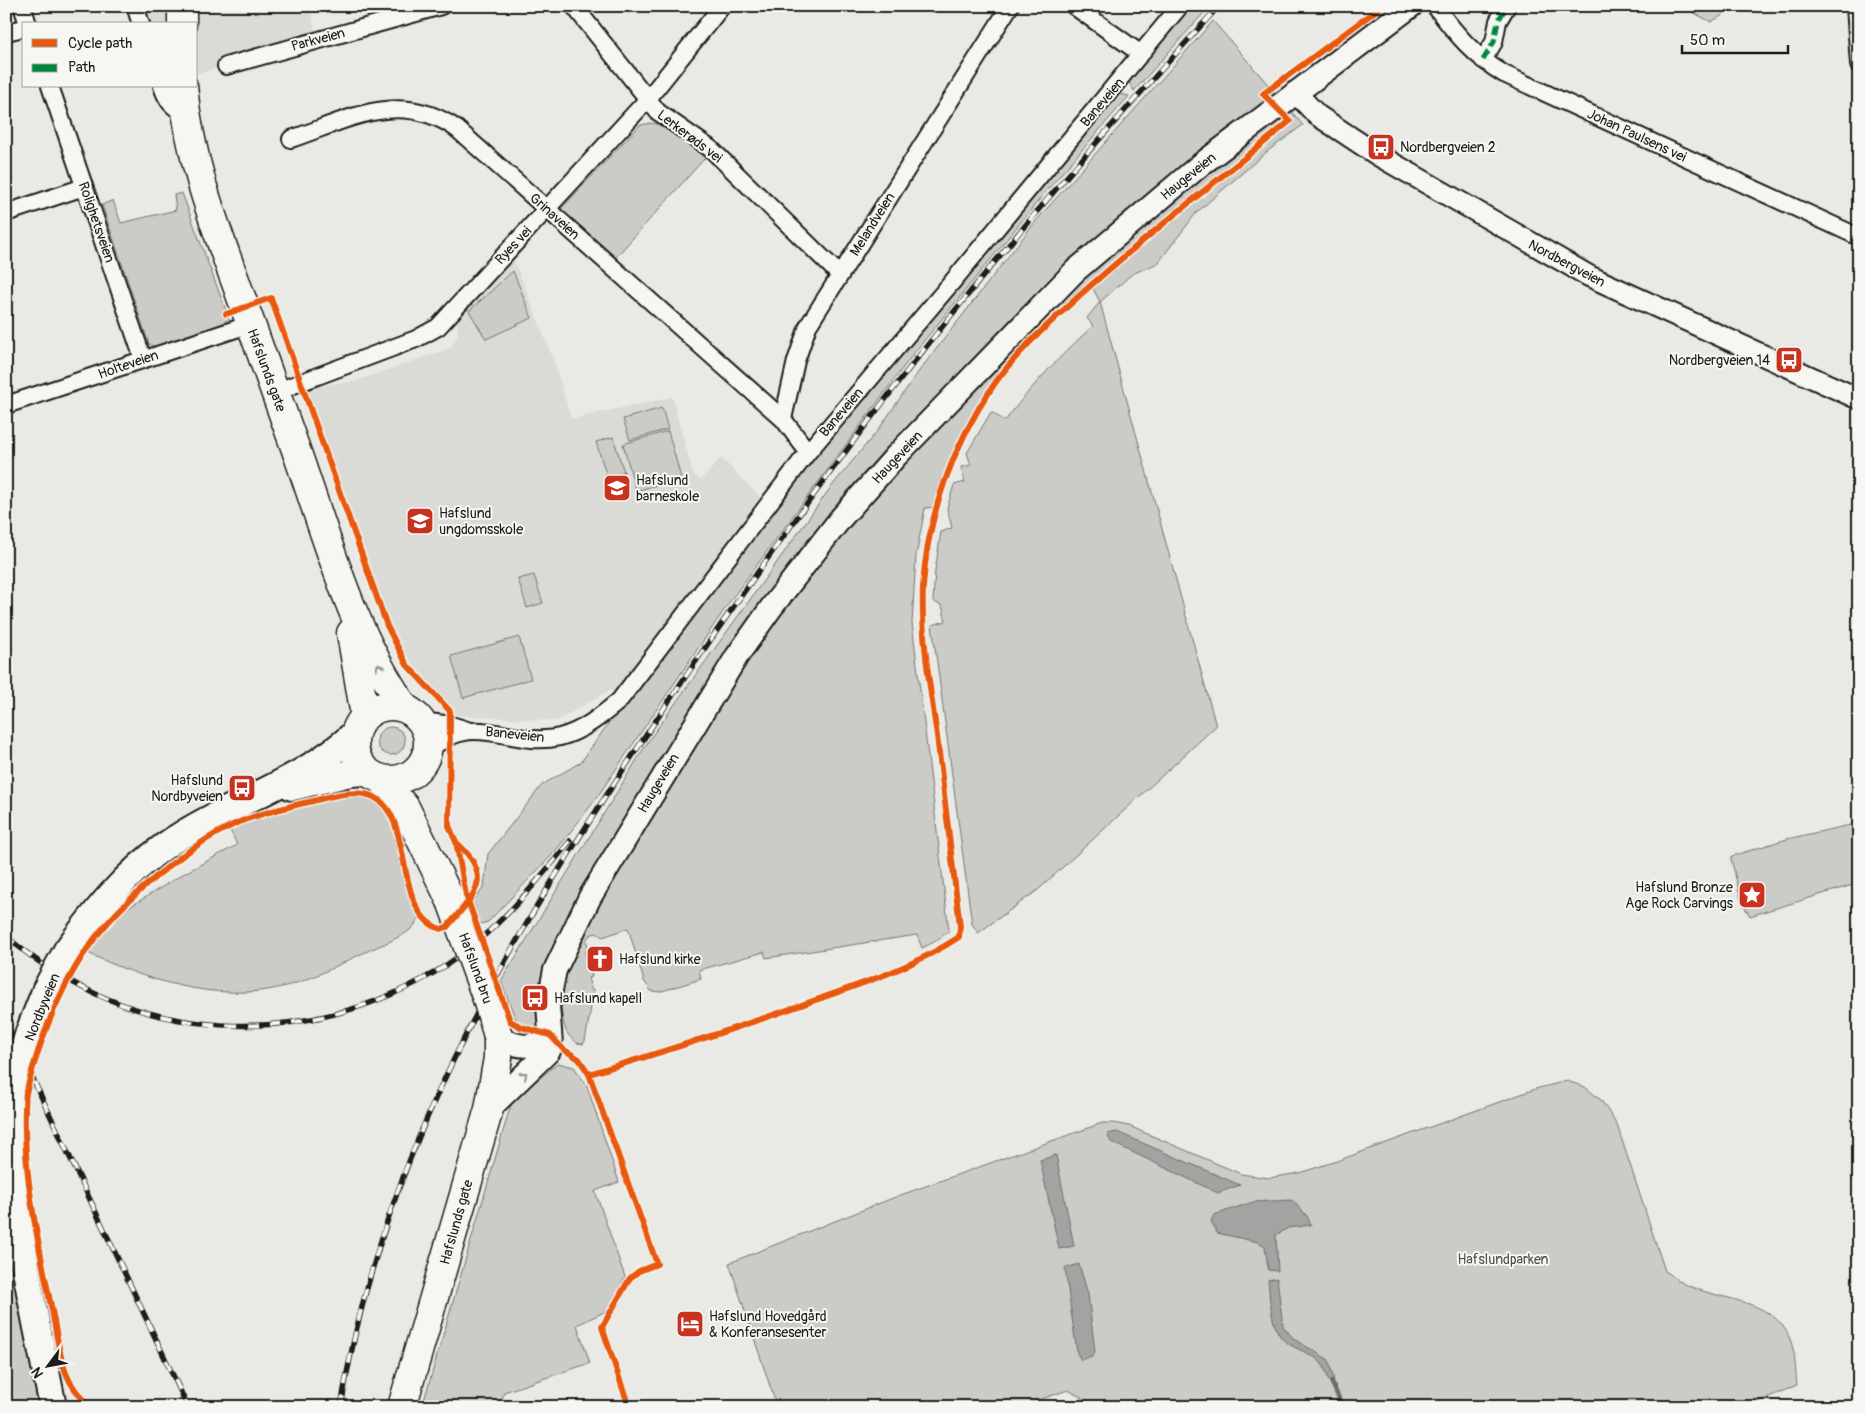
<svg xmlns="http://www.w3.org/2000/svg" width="1865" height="1413" font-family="Pangolin,sans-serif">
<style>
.built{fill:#dadad6}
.green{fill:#cbcbc7;stroke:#747472}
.water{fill:#a3a3a1;stroke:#6d6d6c}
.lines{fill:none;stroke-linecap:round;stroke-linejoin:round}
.stream{stroke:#6d6d6c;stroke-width:4.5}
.minor-casing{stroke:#1c1c1c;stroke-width:20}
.tertiary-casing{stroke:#1c1c1c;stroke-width:24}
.secondary-casing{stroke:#1c1c1c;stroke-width:26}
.primary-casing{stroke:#1c1c1c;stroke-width:30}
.trunk-casing{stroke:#1c1c1c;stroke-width:31}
.minor{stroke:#f6f6f2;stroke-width:16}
.tertiary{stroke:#f6f6f2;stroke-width:20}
.secondary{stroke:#f6f6f2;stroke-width:22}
.primary{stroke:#f6f6f2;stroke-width:26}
.trunk{stroke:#f6f6f2;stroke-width:28}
.rail-casing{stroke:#1c1c1c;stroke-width:5.5}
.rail{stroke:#f6f6f2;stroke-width:4;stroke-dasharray:11;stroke-linecap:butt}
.primary-bridge-casing{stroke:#1c1c1c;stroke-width:30;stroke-linecap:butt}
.trunk-bridge-casing{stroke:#1c1c1c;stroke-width:31;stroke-linecap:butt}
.primary-bridge{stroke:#f6f6f2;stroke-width:26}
.trunk-bridge{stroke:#f6f6f2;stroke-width:28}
.quiet{stroke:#00873e;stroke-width:5;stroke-dasharray:10 5;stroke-linecap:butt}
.cycleway-casing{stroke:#f6f6f2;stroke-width:9}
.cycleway{stroke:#e8590c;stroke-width:6}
.oneway{stroke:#949492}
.labels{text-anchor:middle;stroke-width:4;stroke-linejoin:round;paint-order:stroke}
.street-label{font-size:14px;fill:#1c1c1c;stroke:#f6f6f2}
.poi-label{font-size:14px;fill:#1c1c1c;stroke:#f6f6f2;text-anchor:start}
.park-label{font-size:14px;fill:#51514f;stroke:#f6f6f2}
</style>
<rect width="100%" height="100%" fill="#e9e9e5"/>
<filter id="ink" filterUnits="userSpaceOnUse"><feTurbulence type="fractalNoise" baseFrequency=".02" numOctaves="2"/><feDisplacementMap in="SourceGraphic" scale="10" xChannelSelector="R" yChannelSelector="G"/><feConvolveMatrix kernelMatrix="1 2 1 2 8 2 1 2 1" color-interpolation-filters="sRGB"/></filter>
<g filter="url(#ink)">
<path class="built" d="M 143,6 L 310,6 L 317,39 L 196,74 L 196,24 L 149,24 Z
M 512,256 L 553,358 L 571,419 L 672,397 L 693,474 L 701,480 L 721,458 L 760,497 L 627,680 L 614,694 L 611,689 L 557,721 L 457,715 L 450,711 L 407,665 L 387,626 L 304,391 L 326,385 L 356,381 L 450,348 L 458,336 L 457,314 Z"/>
<path class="green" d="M 1180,6 L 1210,6 L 1134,91 L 1125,74 Z
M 1681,6 L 1722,6 L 1723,15 L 1711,22 Z
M 1213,21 L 1303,125 L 1269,150 L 1197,212 L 1158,263 L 1132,274 L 1100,302 L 1216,726 L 1038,890 L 978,933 L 972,924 L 932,625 L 946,621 L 942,606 L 933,601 L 935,571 L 941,532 L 952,528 L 947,508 L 954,485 L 965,482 L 961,467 L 971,465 L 967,453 L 991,412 L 1005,421 C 1031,386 1061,355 1093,326 L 1087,318 L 1100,302 L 1091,285 C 1013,356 968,404 937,507 L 925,508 L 916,556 L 912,623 L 949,931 L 938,940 L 922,948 L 917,935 L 766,958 L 764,952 L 699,970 L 701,979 L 659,992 L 651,991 L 644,981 L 628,928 L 603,937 L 596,933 L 590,935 L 586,940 L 589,950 L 585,952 L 592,977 L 588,978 L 592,991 L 594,990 L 585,1041 L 583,1044 L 577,1043 C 573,1039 566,1034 565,1028 C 551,987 579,942 594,906 L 804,565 L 570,936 L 550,1035 L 521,1027 L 514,1015 L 501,981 L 649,740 L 831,487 L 879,429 L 913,379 L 1035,222 Z
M 1120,94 L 1129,96 L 1048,189 L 914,353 L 733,597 L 593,803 L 554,853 L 488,922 L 480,924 L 473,902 L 484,887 L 488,854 L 542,785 L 581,762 L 723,562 L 1115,95 Z
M 652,123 L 665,126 L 705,158 L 615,258 L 560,210 L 640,125 Z
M 182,193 L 229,319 L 214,329 L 156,347 L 149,344 L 102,205 L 113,200 L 121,223 L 176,210 L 174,195 Z
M 513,271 L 532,318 L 486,339 L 469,311 Z
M 662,408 L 668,429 L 630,440 L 623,419 Z
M 668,431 L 681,478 L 636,491 L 623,444 Z
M 613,437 L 624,472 L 607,477 L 596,442 Z
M 534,575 L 543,603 L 527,608 L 518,579 Z
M 519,637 L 531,679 L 463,698 L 451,656 Z
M377 741a14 14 0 1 1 28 0a14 14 0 1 1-28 0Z
M 364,794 L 374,797 L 386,805 L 391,814 L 413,898 L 422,914 C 418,919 415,926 410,930 C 399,939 373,948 359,955 C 334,967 309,981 282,987 C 218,1003 143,980 86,952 L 115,916 L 183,874 L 237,845 L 229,828 C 269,807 318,798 364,794 Z
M 1859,823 L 1859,883 L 1750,916 L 1742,903 L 1731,859 L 1732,856 L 1787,839 Z
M 558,1063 L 574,1067 L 587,1086 L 619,1182 L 595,1191 L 625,1277 L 610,1309 L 577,1325 L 590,1363 L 504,1392 L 500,1407 L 422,1407 L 512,1101 Z
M 1567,1081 L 1585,1087 L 1601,1100 L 1617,1125 L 1665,1271 C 1671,1274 1675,1279 1681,1282 C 1713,1301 1774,1296 1790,1339 C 1796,1355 1795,1369 1797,1385 L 1746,1407 L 1087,1407 L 1081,1397 L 1068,1390 L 1018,1407 L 777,1407 L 729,1263 L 898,1196 L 1102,1123 L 1113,1123 L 1129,1126 L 1241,1174 L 1269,1178 L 1299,1173 L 1334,1162 L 1535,1089 Z
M 6,1262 L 16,1262 L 44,1407 L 6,1407 Z"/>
<path class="water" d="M 1117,1132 L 1240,1185 L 1218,1193 L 1111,1142 L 1107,1134 Z
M 1056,1155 L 1074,1246 L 1059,1249 L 1040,1160 Z
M 1292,1200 L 1307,1216 L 1311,1225 L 1288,1228 L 1276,1235 L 1278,1271 L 1268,1270 L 1265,1246 L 1258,1242 L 1217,1233 L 1211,1221 L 1214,1215 L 1253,1202 Z
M 1079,1264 L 1088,1294 L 1095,1352 L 1092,1356 L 1081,1360 L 1077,1353 L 1065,1268 Z
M 1277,1278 L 1283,1326 L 1294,1339 L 1329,1360 L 1334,1381 L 1329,1381 C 1327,1377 1326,1371 1324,1367 C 1315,1351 1291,1351 1280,1336 C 1270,1321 1270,1298 1268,1280 Z"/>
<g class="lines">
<path class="stream" d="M 1331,1381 L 1343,1407"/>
<defs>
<path id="minor" d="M 22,6 L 28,24
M 135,6 L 141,24
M 574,6 L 658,112 L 711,149 L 840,275
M 1074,6 L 1141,54
M 1435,6 C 1455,33 1475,57 1504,74 L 1859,237
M 1855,6 L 1859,65
M 6,32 L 24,28
M 1483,60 L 1494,42 L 1498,21 L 1507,6
M 226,66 L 441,6
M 50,86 L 143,359
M 162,86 C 167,101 172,107 186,114
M 291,139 C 350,119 400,89 457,129 L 783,419
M 6,213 L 84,187
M 275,392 L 416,339 L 438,327 L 647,100 L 722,6
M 6,405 L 251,324
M 808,452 L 783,419 L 796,361 L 808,326 L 1010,6
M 422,721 L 451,725 L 467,730
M 428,751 C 476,708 509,749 560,737 C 583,731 601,716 619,701 L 808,452 L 953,281 L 1180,6"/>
<path id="tertiary" d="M 1295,92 L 1317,115 L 1376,154 L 1589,276 L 1859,399"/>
<path id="secondary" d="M 498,1036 C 516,1048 533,1050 550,1035
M 489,1109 L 549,1051 L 551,1044 L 548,1005 L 555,970 L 590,897 L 737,656 L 771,608 L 841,518 L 896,456 L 1075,271 L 1199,166 L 1411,6"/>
<path id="primary" d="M 292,787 L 350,773 L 367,772
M 67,950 C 96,911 125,874 166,845 C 226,803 301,784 355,733
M 29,1032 L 46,989
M 15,1080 C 14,1100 11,1121 11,1141 C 14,1231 36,1319 53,1407"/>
<path id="trunk" d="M 182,24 L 182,6
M 183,86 C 189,156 212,218 236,283 C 254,334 273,385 291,436 C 325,528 348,627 405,708
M 351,633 L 365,716
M354 743a37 37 0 1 1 74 0a37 37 0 1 1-74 0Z
M 381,779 L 405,807 L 451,901
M 402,1407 L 489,1109 L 498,1058 L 498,1036"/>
</defs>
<use href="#minor" class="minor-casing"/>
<use href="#tertiary" class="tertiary-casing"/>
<use href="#secondary" class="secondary-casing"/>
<use href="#primary" class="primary-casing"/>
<use href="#trunk" class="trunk-casing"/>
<use href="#minor" class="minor"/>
<use href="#tertiary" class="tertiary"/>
<use href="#secondary" class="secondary"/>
<use href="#primary" class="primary"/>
<use href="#trunk" class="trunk"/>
<defs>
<path id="rail" d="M 6,936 C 131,1045 306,1054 445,966 C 494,934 534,886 570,841
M 6,1022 L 188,1407
M 341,1407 C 384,1139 518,925 667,704 C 773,546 886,392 1008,246 C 1076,164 1147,85 1219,6"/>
</defs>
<use href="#rail" class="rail-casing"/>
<use href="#rail" class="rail"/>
<defs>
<path id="primary-bridge" d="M 46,989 L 67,950
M 15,1080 L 29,1032"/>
<path id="trunk-bridge" d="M 451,901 L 487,999 L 498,1036"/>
</defs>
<use href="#primary-bridge" class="primary-bridge-casing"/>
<use href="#trunk-bridge" class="trunk-bridge-casing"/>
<use href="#primary-bridge" class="primary-bridge"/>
<use href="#trunk-bridge" class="trunk-bridge"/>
<path class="quiet" d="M 1483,60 L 1494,42 L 1498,21 L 1507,6"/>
<defs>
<path id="cycleway" d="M 226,314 L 271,298 L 387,626 L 407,665 L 450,711 L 449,826 L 456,842 L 466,895 L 510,1021 L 521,1027 L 550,1035 L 563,1049 L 579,1059 L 589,1074 L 657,1264 L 639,1271 L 630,1278 L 602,1327 L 629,1407
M 589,1074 C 664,1052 737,1028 810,1002 C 861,984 914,967 959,937 L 960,926 C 952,863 945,799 937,736 C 930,687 921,637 923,587 C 927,516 953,445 993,386 C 1017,351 1049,324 1079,296 C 1147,234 1220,179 1290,121 L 1263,94 L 1382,6
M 26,1091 C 20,1160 37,1238 51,1306 C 56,1328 58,1352 66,1373 C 71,1386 80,1397 90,1407
M 26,1093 C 40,1038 61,983 95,938 C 127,897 194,840 242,821 C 262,813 283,808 304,803 C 324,799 355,787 374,797 C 415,817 392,914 441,929 L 447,927 C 474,895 496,878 456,842"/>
</defs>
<use href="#cycleway" class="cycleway-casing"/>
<use href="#cycleway" class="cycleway"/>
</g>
<defs><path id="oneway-chevron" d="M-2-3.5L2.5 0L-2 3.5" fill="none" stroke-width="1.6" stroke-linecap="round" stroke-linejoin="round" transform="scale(1.25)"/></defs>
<g class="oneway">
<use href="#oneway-chevron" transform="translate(379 667) rotate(-117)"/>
<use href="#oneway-chevron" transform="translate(524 1075) rotate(-41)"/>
</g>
</g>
<defs>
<symbol id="bus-square" viewBox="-11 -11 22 22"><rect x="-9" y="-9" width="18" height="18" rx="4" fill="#c8321e" stroke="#f6f6f2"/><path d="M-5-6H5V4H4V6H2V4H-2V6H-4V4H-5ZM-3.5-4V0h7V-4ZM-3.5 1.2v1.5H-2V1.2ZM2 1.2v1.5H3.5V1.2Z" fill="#fff"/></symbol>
<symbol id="school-square" viewBox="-11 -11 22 22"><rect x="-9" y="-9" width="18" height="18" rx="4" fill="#c8321e" stroke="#f6f6f2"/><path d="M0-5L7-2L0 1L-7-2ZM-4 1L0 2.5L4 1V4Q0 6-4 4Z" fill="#fff"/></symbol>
<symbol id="sight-square" viewBox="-11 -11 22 22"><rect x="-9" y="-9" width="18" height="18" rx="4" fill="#c8321e" stroke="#f6f6f2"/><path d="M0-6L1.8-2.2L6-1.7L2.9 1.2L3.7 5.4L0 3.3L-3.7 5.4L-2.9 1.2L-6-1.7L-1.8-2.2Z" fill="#fff"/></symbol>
<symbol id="church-square" viewBox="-11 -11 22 22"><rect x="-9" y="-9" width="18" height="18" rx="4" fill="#c8321e" stroke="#f6f6f2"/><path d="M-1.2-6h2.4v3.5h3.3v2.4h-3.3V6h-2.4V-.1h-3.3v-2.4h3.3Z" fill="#fff"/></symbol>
<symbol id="hotel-square" viewBox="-11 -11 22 22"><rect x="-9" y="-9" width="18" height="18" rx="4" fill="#c8321e" stroke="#f6f6f2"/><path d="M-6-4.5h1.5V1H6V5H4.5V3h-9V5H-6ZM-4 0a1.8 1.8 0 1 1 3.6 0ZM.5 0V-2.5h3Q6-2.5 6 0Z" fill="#fff"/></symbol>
</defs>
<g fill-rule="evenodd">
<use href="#bus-square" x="1365" y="131" width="32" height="32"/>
<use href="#bus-square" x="1773" y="344" width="32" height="32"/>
<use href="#school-square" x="601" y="472" width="32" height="32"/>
<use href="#school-square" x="404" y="505" width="32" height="32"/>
<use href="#bus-square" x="226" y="772" width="32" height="32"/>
<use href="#sight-square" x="1736" y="879" width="32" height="32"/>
<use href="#church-square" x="584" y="943" width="32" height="32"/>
<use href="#bus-square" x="519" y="982" width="32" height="32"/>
<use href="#hotel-square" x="674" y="1308" width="32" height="32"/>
</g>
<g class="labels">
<g class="street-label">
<text transform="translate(318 39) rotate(-15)" y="5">Parkveien</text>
<text transform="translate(1102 102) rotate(-50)" y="5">Baneveien</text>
<text transform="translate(1637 135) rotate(25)" y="5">Johan Paulsens vei</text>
<text transform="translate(690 136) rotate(37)" y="5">Lerkerøds vei</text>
<text transform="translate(1188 176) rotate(-39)" y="5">Haugeveien</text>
<text transform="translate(555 216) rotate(42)" y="5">Grinaveien</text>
<text transform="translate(97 222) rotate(71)" y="5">Rolighetsveien</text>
<text transform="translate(872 224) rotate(-58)" y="5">Melandveien</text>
<text transform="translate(513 245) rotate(-47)" y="5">Ryes vei</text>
<text transform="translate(1567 263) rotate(28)" y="5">Nordbergveien</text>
<text transform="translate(128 364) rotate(-19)" y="5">Holteveien</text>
<text transform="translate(267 370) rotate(70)" y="5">Hafslunds gate</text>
<text transform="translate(841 412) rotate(-50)" y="5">Baneveien</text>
<text transform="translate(897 457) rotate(-47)" y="5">Haugeveien</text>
<text transform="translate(515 734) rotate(6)" y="5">Baneveien</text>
<text transform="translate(658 783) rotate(-59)" y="5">Haugeveien</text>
<text transform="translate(476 968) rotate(70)" y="5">Hafslund bru</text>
<text transform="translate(42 1007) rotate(-68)" y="5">Nordbyveien</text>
<text transform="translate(456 1222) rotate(-74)" y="5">Hafslunds gate</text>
</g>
<g class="poi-label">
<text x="1400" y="152">Nordbergveien 2</text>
<text x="1770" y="365" text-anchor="end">Nordbergveien 14</text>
<text x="636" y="485">Hafslund<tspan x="636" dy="16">barneskole</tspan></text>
<text x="439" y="518">Hafslund<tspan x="439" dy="16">ungdomsskole</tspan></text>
<text x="223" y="785" text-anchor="end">Hafslund<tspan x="223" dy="16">Nordbyveien</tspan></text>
<text x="1733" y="892" text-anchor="end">Hafslund Bronze<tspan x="1733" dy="16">Age Rock Carvings</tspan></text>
<text x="619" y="964">Hafslund kirke</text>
<text x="554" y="1003">Hafslund kapell</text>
<text x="709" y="1321">Hafslund Hovedgård<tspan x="709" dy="16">&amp; Konferansesenter</tspan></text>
</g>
<g class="park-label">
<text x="1503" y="1264">Hafslundparken</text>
</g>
</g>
<rect width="1865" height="1413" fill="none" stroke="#f6f6f2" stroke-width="25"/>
<rect x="12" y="12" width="1840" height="1388" fill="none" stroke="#1c1c1c" stroke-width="2" filter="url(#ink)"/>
<rect x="22" y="22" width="175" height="65" fill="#f6f6f2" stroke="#9f9f9c"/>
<rect x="32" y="39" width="25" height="8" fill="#e8590c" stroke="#9f9f9c"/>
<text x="68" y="48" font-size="15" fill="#1c1c1c">Cycle path</text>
<rect x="32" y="64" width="25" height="8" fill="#00873e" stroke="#9f9f9c"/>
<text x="68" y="72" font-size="15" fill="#1c1c1c">Path</text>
<g transform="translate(48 1366) rotate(238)" stroke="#f6f6f2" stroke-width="4" paint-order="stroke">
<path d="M0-4L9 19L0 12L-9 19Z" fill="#1c1c1c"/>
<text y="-8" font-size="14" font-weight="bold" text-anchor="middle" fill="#1c1c1c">N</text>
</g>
<path d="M1682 45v8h106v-8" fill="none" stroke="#1c1c1c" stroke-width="2.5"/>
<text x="1690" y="45" font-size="15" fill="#1c1c1c" stroke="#f6f6f2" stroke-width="4" paint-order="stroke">50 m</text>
</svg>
